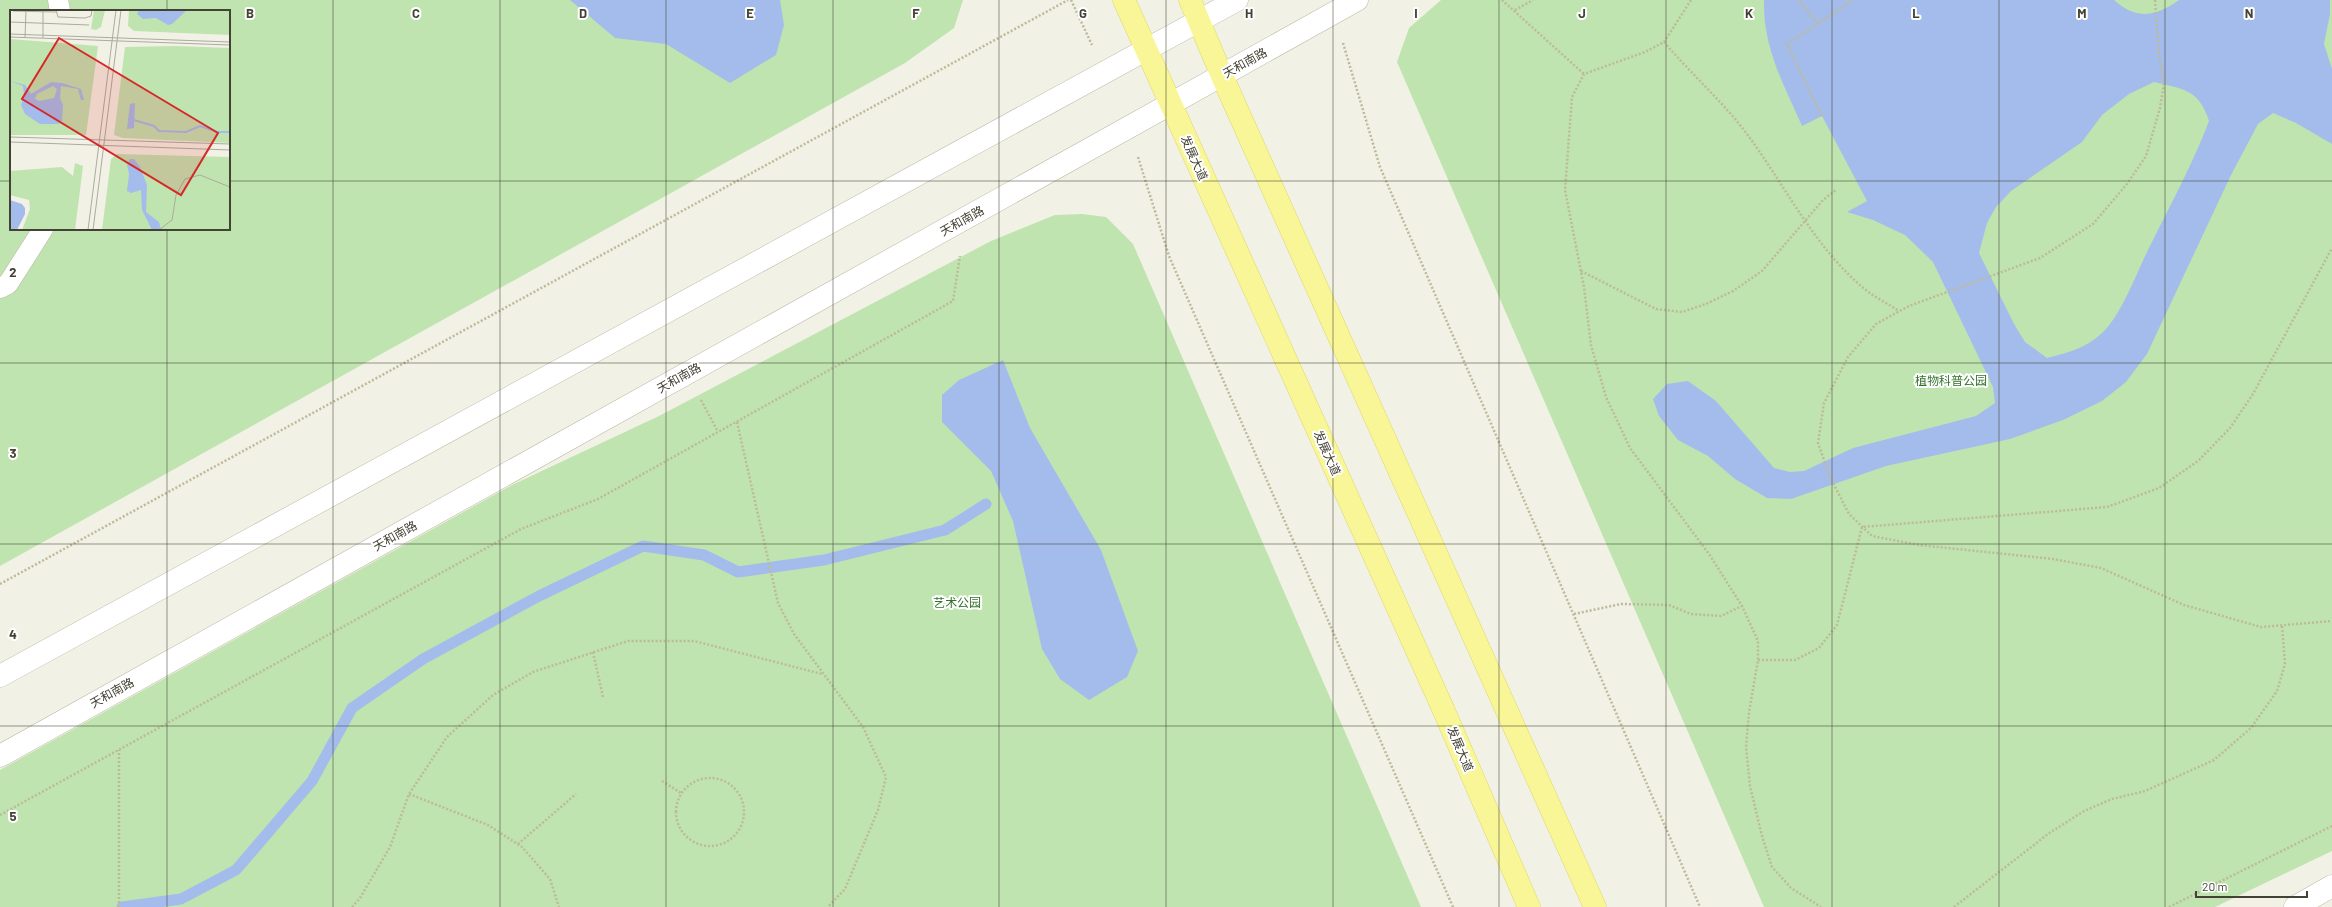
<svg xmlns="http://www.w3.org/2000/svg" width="2332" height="907" font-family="Barlow,'Noto Sans SC',sans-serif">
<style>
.green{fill:#bfe4af;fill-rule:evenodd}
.water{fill:#a4bcec;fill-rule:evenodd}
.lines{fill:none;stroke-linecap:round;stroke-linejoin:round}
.stream{stroke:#a4bcec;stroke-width:11}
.service-casing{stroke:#bcbba8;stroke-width:21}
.tertiary-casing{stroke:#bcbba8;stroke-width:23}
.primary-casing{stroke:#ddd868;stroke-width:23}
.path{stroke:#bdba9a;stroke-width:2.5;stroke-dasharray:2 2;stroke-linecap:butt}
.service{stroke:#fff;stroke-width:20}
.tertiary{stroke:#fff;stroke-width:22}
.primary{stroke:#f9f697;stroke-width:22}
.grid{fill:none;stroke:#444235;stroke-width:1;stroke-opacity:0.55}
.labels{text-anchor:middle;stroke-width:4;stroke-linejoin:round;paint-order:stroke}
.street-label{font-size:12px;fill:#444235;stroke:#fff}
.park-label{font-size:12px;fill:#34722c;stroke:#fff}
.inset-river{fill:none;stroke:#a4bcec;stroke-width:2}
.inset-road{fill:none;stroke:#acab9f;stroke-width:1}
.view{fill:#d62828;fill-opacity:0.15;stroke:#d62828;stroke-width:2}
.inset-edge{fill:none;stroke:#444235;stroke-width:2}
.grid-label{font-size:13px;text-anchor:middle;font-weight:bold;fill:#444235;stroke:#fff;stroke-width:4;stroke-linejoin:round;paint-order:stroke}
</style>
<rect width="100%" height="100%" fill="#f2f1e5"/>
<path class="green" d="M 0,0 L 963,0 L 954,28 L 905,63 L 0,566 ZM 11,11 L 229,11 L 229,229 L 11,229 Z
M 1441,0 L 2332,0 L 2332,851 L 2215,907 L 1764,907 L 1397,62 L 1409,28 Z
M 1082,214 L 1106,217 L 1133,244 L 1421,907 L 0,907 L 0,770 L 512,485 L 659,416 L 991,241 L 1055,215 Z"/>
<path class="water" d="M 570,0 L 780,0 L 784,25 L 776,55 L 730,83 L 666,44 L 615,38 Z
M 1764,0 L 2114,0 C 2136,20 2155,17 2179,0 L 2330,0 L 2330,14 L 2324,44 L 2332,69 L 2332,144 L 2296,123 L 2273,113 L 2258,124 L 2231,175 L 2147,354 L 2126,382 L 2102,401 L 2063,420 L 2010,439 L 1886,466 L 1791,499 L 1767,498 L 1735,479 L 1708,456 L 1678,440 L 1659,416 L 1653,399 L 1667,384 L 1688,381 L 1716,401 L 1774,468 L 1790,472 L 1804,471 L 1853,448 L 1976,416 L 1995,403 L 1993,387 L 1933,262 L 1905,235 L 1873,220 L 1847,212 L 1867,201 L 1822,116 L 1802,126 C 1783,82 1763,49 1764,0 ZM 2154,82 C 2183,89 2199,89 2209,121 C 2192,166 2169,207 2148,250 C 2136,274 2121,316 2102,333 C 2086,348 2068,353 2047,358 L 2025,342 L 2014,324 L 1979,253 L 1987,223 L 1996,207 L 2011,191 L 2082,142 L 2102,115 L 2129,94 Z
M 1003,360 L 1030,428 L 1101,550 L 1138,651 L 1127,677 L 1089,700 L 1060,679 L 1042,649 L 1013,521 L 991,471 L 942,422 L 942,395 L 959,380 Z"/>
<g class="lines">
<path class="stream" d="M 122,907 L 181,899 L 236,870 L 312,781 L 352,708 L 423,659 L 539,596 L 643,546 L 704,555 L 738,572 L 824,560 L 945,530 L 986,504"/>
<defs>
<path id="service" d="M 58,0 L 60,11
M 0,288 L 8,284 L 43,229"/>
<path id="tertiary" d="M 0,676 L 1237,0
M 0,756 L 1357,0
M 2295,907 L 2332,886"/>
<path id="primary" d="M 1124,0 L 1444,711 L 1529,907
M 1190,0 L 1222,76 L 1595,907"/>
</defs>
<use href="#service" class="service-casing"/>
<use href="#tertiary" class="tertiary-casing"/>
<use href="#primary" class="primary-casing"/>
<path class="path" d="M 1071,0 L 1092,45
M 1502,0 L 1584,74
M 1691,0 L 1664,42 L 1645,52 L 1584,74 L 1572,97 L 1565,190 L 1584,287 L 1591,345 L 1606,397 L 1630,448 L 1709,554 L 1742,606 L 1758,641 L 1758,660 L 1749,712 L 1746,747 L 1750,786 L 1762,836 L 1772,867 L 1791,888 L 1821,907
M 1799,0 L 1818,24
M 2155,0 L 2159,55 L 2164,83 L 2160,108 L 2146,156 L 2127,184 L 2093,224 L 2040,258 L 1909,306 L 1876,324 L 1848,357 L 1824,403 L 1818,443 L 1830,477 L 1849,514 L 1872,536 L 1919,545 L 2053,559 L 2101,568 L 2184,605 L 2261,627 L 2332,621
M 1515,10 L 1533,0
M 1664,42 C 1687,69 1713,93 1736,120 C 1780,174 1808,240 1861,286 C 1872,296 1887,303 1899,311
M 1343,43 L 1380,167 L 1700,907
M 1822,116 L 1787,44 L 1853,0
M 1138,157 L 1169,256 L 1453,907
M 1581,271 L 1656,309 L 1682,312 L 1706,304 L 1733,291 L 1762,271 L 1823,200 L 1836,190
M 701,400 L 718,432
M 737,422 L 778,603 L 794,634 L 863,727 L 886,777 L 878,810 L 845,889 L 828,907
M 0,584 L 1068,0
M 1574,614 L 1621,604 L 1669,605 L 1691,614 L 1721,616 L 1742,606
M 593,652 L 603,697
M 1758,660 L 1795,660 L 1819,648 L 1837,625 L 1862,527 L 2107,507 L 2159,488 L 2198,461 L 2230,428 L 2253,394 L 2332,248
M676 812a34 34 0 1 1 68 0a34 34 0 1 1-68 0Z
M 662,781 L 681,793
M 409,794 L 488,825 L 522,847 L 550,879 L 559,907
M 0,815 L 521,529 L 598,499 L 953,301 L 960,256
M 518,844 L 576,794
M 119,907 L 119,750
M 352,907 L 360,898 L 390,847 L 409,794 L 447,737 L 493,695 L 533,672 L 628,641 L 694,641 L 822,674
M 1954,907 L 2048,834 L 2084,811 L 2112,799 L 2145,791 L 2214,760 L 2251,728 L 2277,691 L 2285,664 L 2282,626
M 2169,907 L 2332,826"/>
<use href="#service" class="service"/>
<use href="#tertiary" class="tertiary"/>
<use href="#primary" class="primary"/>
</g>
<path class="grid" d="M 167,0 L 167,11M 333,0 L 333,907M 500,0 L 500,907M 666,0 L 666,907M 833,0 L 833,907M 999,0 L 999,907M 1166,0 L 1166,907M 1333,0 L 1333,907M 1499,0 L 1499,907M 1666,0 L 1666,907M 1832,0 L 1832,907M 1999,0 L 1999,907M 2165,0 L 2165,907M 0,181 L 11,181M 229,181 L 2332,181M 167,229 L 167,907M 0,363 L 2332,363M 0,544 L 2332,544M 0,726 L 2332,726"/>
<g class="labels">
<g class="street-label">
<text transform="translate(1245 63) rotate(-29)" y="4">天和南路</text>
<text transform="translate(1194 158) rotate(66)" y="4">发展大道</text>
<text transform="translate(962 221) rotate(-29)" y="4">天和南路</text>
<text transform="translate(679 378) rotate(-29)" y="4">天和南路</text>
<text transform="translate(1327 453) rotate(66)" y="4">发展大道</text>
<text transform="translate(395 536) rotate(-29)" y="4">天和南路</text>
<text transform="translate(112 693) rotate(-29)" y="4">天和南路</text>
<text transform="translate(1460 749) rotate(67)" y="4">发展大道</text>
</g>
<g class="park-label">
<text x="1951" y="385">植物科普公园</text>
<text x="957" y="607">艺术公园</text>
</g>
</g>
<g transform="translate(10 10)">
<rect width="220" height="220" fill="#f2f1e5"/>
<path d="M 84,0 L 95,0 L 91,17 L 86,20 L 81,19 ZM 119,0 L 220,0 L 220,25 L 124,21 L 118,16 ZM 0,29 L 88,36 L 76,125 L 0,125 ZM 165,36 L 220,38 L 220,133 L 113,128 L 104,125 L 115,37 ZM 107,144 L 220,147 L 220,220 L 92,220 L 101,149 ZM 65,153 L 73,156 L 65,220 L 12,220 L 20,199 L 19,190 L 0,185 L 0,161 L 52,157 L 63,166 Z" fill="#bfe4af"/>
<path d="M 129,0 L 177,0 L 162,14 L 158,15 L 146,8 L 133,9 L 127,4 ZM 0,71 L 15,75 L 21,84 L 41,72 L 52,73 L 71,79 L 74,90 L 71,90 L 68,79 L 51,76 L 50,88 L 53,95 L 52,111 L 48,114 L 30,114 L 15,104 L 11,95 L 14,85 L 13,76 ZM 43,76 L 47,79 L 44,88 L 29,91 L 25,89 L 27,84 ZM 125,93 L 124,118 L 117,119 L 120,94 ZM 120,149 L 124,149 L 130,157 L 137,175 L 136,202 L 149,212 L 151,220 L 142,220 L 132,200 L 131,180 L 121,183 L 117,181 L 119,164 L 117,155 ZM 0,190 L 12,194 L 15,198 L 15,204 L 7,220 L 0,220 Z" fill="#a4bcec" fill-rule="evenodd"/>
<path class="inset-river" d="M 124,110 L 144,116 L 149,121 L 176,122 L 190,116 L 208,122 L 220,122"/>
<path class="inset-road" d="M 46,0 L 48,7 L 75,8 L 81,6 L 82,0M 3,1 L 46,2M 0,12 L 79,15M 0,24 L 220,32M 0,27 L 220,35M 15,27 L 16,1M 33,28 L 33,2M 0,127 L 220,134M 0,132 L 220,140M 78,220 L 106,0M 83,220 L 111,0M 149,220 L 162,210 L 166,185 L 175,169 L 190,165 L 220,177"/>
<path class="view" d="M 49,28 L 208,123 L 171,185 L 12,89 Z"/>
<rect width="220" height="220" class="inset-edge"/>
</g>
<g class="grid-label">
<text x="250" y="18">B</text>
<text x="416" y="18">C</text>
<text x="583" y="18">D</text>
<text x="750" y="18">E</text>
<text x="916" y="18">F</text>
<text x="1083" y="18">G</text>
<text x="1249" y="18">H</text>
<text x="1416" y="18">I</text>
<text x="1582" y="18">J</text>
<text x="1749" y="18">K</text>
<text x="1916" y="18">L</text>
<text x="2082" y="18">M</text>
<text x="2249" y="18">N</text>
<text x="13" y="277">2</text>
<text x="13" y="458">3</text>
<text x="13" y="639">4</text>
<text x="13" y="821">5</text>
</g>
<path d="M2196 891v6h111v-6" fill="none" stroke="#444235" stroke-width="2"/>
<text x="2202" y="891" font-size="12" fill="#444235" stroke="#ffffff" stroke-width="3" paint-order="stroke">20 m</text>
</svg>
